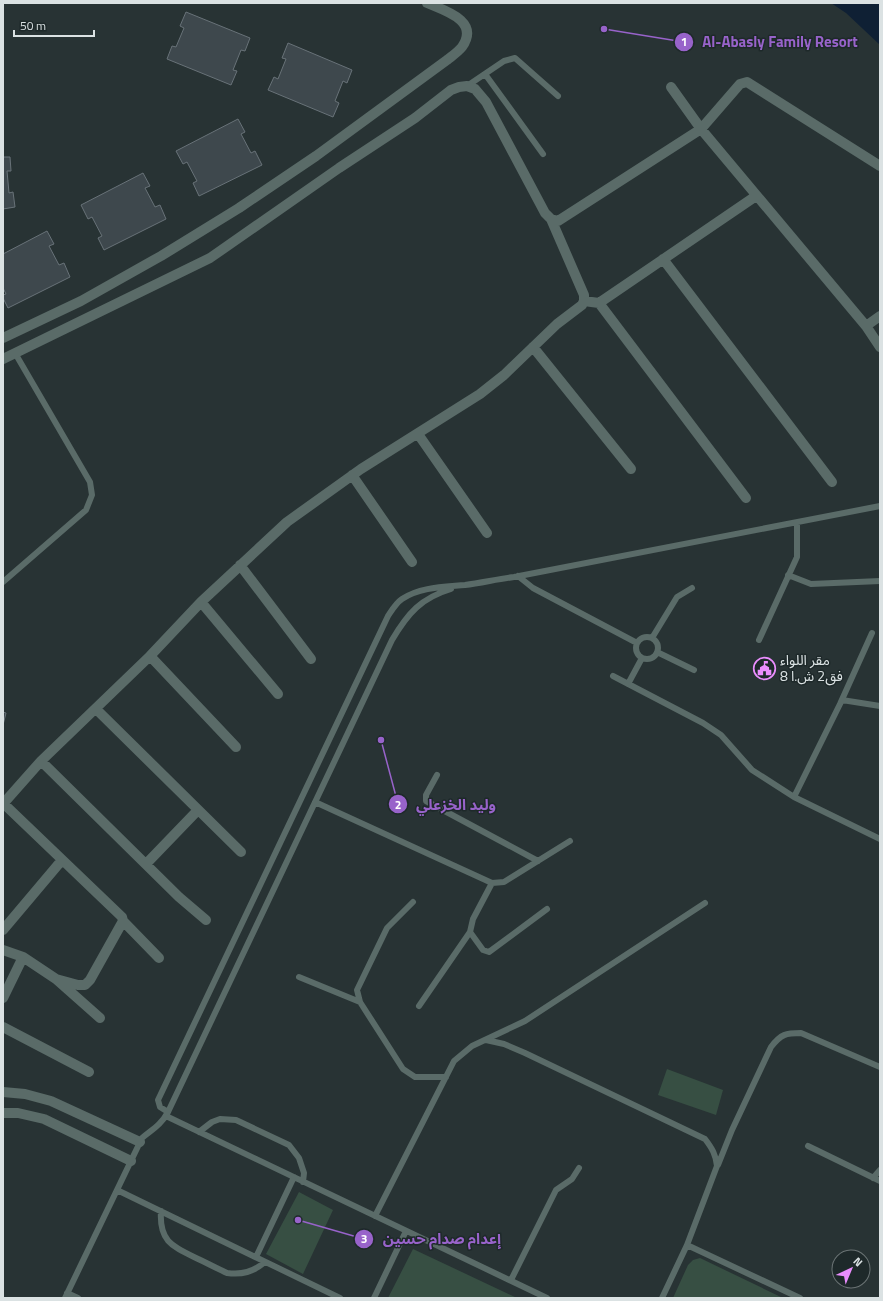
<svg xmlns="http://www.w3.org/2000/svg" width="883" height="1301" font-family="'Titillium Web','Noto Sans Arabic',sans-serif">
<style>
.green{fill:#374f43}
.water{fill:#0f2034}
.building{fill:#3e484d;stroke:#687278}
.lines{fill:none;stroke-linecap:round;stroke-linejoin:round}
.service{stroke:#5a6b68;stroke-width:6}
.minor{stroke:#5a6b68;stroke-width:10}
.labels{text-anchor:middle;stroke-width:3;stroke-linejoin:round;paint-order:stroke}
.poi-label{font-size:14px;fill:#dbe2e3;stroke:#1e292a;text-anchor:start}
.leader{fill:none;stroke:#9863ca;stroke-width:1.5}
.callout-dot{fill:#9863ca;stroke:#1e292a;stroke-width:1.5}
.mark-label{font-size:12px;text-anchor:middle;font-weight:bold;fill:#fff}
.callout-label{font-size:15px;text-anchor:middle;font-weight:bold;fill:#9863ca;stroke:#1e292a;stroke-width:3;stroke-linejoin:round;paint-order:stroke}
</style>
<rect width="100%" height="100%" fill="#283334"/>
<path class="green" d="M 667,1069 L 723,1090 L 716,1115 L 658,1095 Z
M 299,1192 L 333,1210 L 303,1274 L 266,1254 Z
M 413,1249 L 517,1298 L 388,1298 Z
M 700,1258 L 783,1298 L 673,1298 L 688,1265 L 693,1260 Z"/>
<path class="water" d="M 831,3 L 880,3 L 880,45 L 846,13 Z"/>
<path class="building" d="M 186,12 L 250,38 L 245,51 L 241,50 L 233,70 L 237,71 L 231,85 L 167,59 L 172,46 L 176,47 L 184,28 L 180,26 Z
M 288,43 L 352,70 L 347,83 L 343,81 L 335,101 L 339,103 L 333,117 L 268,90 L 274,77 L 278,79 L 286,59 L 282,58 Z
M 238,119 L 245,132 L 241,134 L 251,153 L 255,151 L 262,165 L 199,196 L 193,183 L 197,181 L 187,162 L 183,164 L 176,151 Z
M 3,157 L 10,157 L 11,171 L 7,171 L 9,193 L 13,192 L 15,207 L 3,209 Z
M 143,173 L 150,186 L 145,188 L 155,207 L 160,205 L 166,219 L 104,250 L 98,238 L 102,236 L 92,217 L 88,219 L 81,205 Z
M 47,231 L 54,244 L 49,246 L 59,265 L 64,263 L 70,277 L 8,308 L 3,298 L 3,295 L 6,294 L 3,288 L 3,254 Z
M 3,712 L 6,713 L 3,725 Z"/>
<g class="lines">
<path class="service" d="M 485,74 L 543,154
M 467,86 L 504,61 L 515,58 L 558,96
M 788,575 L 811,584 L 880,581
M 518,576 L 533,588 L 637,643
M 3,582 L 86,510 L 92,495 L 90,482 L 15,353
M636 648a11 11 0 1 1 22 0a11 11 0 1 1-22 0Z
M 652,638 L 677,597 L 692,588
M 759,640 L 797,557 L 797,523
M 657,652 L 694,670
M 613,676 L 703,723 L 721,735 L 752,770 L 794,797 L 880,839
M 628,684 L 642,658
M 842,700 L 880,706
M 437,775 L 426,795 L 426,801 L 538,861
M 794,797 L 840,704 L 872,633
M 315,802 L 492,883 L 504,882 L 570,841
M 413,902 L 387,928 L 357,990 L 360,1002 L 403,1069 L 415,1077 L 446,1077
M 470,932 L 483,950 L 489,952 L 547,909
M 299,977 L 360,1002
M 419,1006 L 470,932 L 473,919 L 492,883
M 486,1040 L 504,1044 L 525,1053 L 705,1139 C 712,1148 716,1155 717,1166 L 687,1245 L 662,1298
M 168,1112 L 160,1107 L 158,1100 L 388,616 C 392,610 396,603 402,599 C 420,587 444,587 465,585 C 481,583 498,579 514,577 L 880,506
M 166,1116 L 547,1298
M 199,1132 L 212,1122 L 220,1119 L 236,1120 L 289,1145 L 299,1158 L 304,1173 L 303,1182
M 808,1146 L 880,1181
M 718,1165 L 732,1130 L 771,1047 C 781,1034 786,1033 801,1033 L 880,1067
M 873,1178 L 880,1170
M 117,1190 L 340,1298
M 161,1211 C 159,1240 171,1246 194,1257 C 205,1262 216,1268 227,1273 C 242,1275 253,1272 265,1262
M 375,1216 L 454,1061 L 472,1046 L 525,1021 L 705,903
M 687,1245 L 800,1298
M 256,1257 L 294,1177
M 511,1280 L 556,1190 L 572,1179 L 579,1168
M 67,1293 L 78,1298
M 65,1298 L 142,1138 C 153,1129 161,1125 168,1112 L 392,640 C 408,613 421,598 451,589
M 374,1298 L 406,1231"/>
<path class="minor" d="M 671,87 L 701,129 L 866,326 L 880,347
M 663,259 L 832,482
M 584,301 L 599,303 L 756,196
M 599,303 L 746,498
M 866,326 L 880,316
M 3,338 L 81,301 L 161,256 L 239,208 L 316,156 L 447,60 C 452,56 458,52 462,47 C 480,21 446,11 427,3
M 533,347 L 631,469
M 3,359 L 210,258 L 339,168 L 415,118 L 451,90 L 459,87 L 467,86 L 475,89 L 486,102 L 545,213 L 551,219 L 558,221 L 701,129 L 740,84 L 747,82 L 880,166
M 418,434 L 487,533
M 352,475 L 412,562
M 240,565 L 311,659
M 201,602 L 278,694
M 150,656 L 236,747
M 96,709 L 241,852
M 41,761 L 179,897 L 206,920
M 3,803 L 122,917 L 123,921 L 90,980 L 85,985 L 78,985 L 56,979
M 3,804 L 41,761 L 150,656 L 201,602 L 287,522 L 361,469 L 480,394 L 504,375 L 557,324 L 582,305 L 584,301 L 584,295 L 551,219
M 146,864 L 198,810
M 123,921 L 159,958
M 3,930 L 62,860
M 3,950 L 23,957 L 56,979 L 100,1018
M 3,998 L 23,957
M 3,1027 L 89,1072
M 3,1092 L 25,1094 L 51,1101 L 140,1142
M 3,1113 L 18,1113 L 44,1119 L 131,1161"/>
</g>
<defs>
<symbol id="civic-ring" viewBox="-11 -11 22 22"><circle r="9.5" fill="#1e292a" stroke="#ea8dfd" stroke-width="1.5"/><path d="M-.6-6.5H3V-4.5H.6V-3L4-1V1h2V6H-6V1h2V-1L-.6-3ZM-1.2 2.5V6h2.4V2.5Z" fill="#ea8dfd"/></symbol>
</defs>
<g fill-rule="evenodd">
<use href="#civic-ring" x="752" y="656" width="25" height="25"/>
</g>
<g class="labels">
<g class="poi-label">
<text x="780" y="665">مقر اللواء<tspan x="780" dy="16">8 فق2 ش.ا</tspan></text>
</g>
</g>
<path class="leader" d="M604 29L684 42M381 740L398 804M298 1220L364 1239"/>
<g class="callout-dot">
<circle cx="604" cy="29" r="4"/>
<circle cx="381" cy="740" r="4"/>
<circle cx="298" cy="1220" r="4"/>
<circle cx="684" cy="42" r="10"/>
<circle cx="398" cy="804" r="10"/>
<circle cx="364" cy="1239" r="10"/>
</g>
<g class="mark-label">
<text x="684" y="46">1</text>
<text x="398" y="809">2</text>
<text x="364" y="1243">3</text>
</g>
<g class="callout-label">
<text x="780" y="47">Al-Abasly Family Resort</text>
<text x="456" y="810">وليد الخزعلي</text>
<text x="442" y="1244">إعدام صدام حسين</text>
</g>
<rect width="883" height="1301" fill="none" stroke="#dbe2e3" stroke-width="8"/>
<g transform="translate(851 1269) rotate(44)"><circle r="19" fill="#1e292a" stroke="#6a7374"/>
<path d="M0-3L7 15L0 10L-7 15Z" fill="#ea8dfd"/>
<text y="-6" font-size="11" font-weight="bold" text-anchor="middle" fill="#dbe2e3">N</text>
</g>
<path d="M14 30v6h80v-6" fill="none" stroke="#dbe2e3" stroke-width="2"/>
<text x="20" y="30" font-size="12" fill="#dbe2e3" stroke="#1e292a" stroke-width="3" paint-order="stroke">50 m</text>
</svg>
